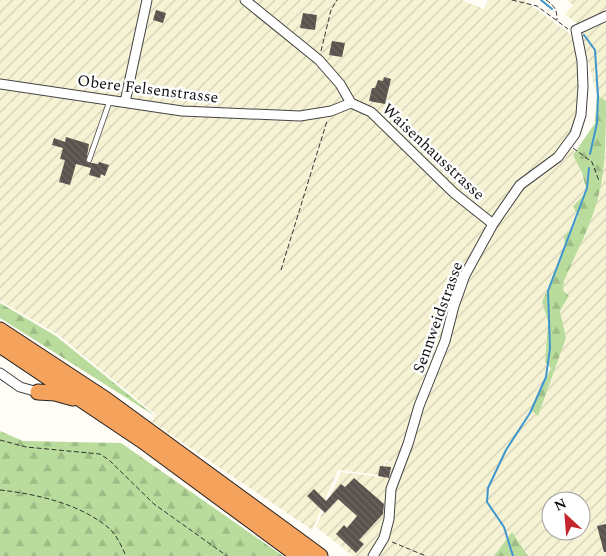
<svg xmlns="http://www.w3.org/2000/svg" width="606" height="556" font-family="Spectral,serif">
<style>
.farmland{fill:url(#farmland-furrows);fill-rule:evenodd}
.forest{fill:url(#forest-firs)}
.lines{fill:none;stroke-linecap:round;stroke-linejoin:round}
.stream{stroke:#3f96cf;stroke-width:2}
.building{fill:url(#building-back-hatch)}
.service-casing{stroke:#444;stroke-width:6}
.minor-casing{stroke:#444;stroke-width:11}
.motorway-casing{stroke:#222;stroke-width:17}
.path{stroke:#333;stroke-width:1;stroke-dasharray:5 2.5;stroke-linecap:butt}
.service{stroke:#fff;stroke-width:4.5}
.minor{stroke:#fff;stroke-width:9}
.motorway{stroke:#f5a25d;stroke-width:15}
.labels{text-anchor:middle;stroke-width:5;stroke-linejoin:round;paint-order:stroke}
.street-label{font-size:16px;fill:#111;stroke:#fff}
</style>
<defs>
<pattern id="farmland-furrows" width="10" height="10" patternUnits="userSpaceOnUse" patternTransform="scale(1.25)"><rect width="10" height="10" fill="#f6f3d4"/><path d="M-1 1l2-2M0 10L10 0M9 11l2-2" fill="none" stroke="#d2cfb5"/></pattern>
<pattern id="forest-firs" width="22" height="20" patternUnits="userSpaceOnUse" patternTransform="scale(1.25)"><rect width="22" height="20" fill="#b9dc9c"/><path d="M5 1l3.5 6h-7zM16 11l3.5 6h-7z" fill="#9ebc85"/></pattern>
<pattern id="building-back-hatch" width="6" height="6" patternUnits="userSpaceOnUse" patternTransform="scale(1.25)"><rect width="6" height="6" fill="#5a524d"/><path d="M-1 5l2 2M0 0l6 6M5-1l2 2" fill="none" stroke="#6d6662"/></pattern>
</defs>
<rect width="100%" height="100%" fill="#fffdf5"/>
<path class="farmland" d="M 0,0 L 462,0 L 484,9 L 488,0 L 524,0 L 574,37 L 581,64 L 578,121 L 563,149 L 535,169 L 469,264 L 397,467 L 387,530 L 369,556 L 353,556 L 316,527 L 341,472 L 381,477 L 387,462 L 392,464 L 387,460 L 379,475 L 338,470 L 312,530 L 152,422 L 155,414 L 57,334 L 0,301 Z
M 567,0 L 606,0 L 606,13 L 579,25 L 565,14 L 573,5 Z
M 606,18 L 606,101 L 597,95 L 581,33 L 591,24 Z
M 606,140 L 606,556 L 528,556 L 512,532 L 494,556 L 376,556 L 393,490 L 467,276 L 517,190 L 568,148 L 573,149 L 587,192 L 573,206 L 578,216 L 573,227 L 564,236 L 565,248 L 542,302 L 548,322 L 545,362 L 550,373 L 538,416 L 566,338 L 560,311 L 569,297 L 563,290 L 564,281 L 601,182 ZM 551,501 L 581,501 L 581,531 L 551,531 Z"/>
<path class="forest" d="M 597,95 L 606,101 C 606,136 606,181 593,214 C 585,237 573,259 564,281 L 563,290 L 569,296 L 560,311 L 566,338 L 538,416 L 531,410 L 551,368 L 545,362 L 548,322 L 542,302 L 565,248 L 564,236 L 573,227 L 578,216 L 573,206 L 587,192 L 582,173 L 573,155 L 595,123 Z
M 0,303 L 56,336 L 155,416 L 0,318 Z
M 0,431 L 23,441 L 121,443 L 283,556 L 0,556 Z
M 512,532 L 528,556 L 494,556 Z"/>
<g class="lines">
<path class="stream" d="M 541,0 L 552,9
M 584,35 L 595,50 L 598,96 L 597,123 L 590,154
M 513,556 L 504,527 L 487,502 L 488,488 L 506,450 L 530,413 L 546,377 L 550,348 L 548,291 L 587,188 L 589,168"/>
</g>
<path class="building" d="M 156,10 L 166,13 L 163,23 L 153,20 Z
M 303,13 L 317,15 L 315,30 L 300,28 Z
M 332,41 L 345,43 L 342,57 L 329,55 Z
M 384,77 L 391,79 L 385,104 L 369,101 L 372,88 L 375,88 L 378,80 L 383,81 Z
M 66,137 L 89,144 L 86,162 L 98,164 L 99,162 L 109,165 L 105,176 L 101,174 L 100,178 L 89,175 L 91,168 L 76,164 L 70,185 L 59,182 L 65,160 L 60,159 L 63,148 L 52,145 L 54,138 L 65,142 Z
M 380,466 L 391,467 L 389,478 L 378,476 Z
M 354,478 L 384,504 L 383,514 L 359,540 L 364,544 L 356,553 L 336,534 L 344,525 L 347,528 L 357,516 L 338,499 L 325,513 L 307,496 L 314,489 L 326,501 L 341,484 L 345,487 Z
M 606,524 L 606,552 L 604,552 L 597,526 Z"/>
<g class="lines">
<defs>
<path id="service" d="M 89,160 L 110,100"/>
<path id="minor" d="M 245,0 L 319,60 L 340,84 L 351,103 L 371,112 L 454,193 L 493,224
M 0,84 L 182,111 L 300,116 L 331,111 L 351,103
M 125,102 L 147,0
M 0,373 L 20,387 L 38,392
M 373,556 L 384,538 L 389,519 L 391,489 L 408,444 L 419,406 L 445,341 L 454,306 L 465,275 L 493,224 L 520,185 L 558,157 L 575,134 L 581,115 L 583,87 L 582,61 L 576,30 L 606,16"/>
<path id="motorway" d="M 0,330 L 105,399 L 320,556
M 0,345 L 143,441 L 299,556
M 38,392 L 55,393 L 73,398"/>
</defs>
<use href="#service" class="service-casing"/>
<use href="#minor" class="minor-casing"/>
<use href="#motorway" class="motorway-casing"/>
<path class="path" d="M 512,0 L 537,6 L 568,29
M 546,0 C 555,6 557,10 557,20
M 321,51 L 331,10 L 337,0
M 573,148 L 592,162 L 599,181
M 281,270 L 327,121
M 0,440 L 26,447 L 100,454 L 109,460 L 154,504 L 227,556
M 0,490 C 37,494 81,504 110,529 C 117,536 122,547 126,556
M 392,542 L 426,556"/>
<use href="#service" class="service"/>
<use href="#minor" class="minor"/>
<use href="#motorway" class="motorway"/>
</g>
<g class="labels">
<g class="street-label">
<text transform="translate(148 88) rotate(7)" y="6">Obere Felsenstrasse</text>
<text transform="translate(434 151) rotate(43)" y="6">Waisenhausstrasse</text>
<text transform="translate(437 317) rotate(-70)" y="6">Sennweidstrasse</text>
</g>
</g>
<g transform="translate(566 516) rotate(334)"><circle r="24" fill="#ffffff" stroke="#a0a0a0"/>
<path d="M0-4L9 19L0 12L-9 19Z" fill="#c4262e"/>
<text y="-8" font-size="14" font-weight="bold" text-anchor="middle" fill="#111111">N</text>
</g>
</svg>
